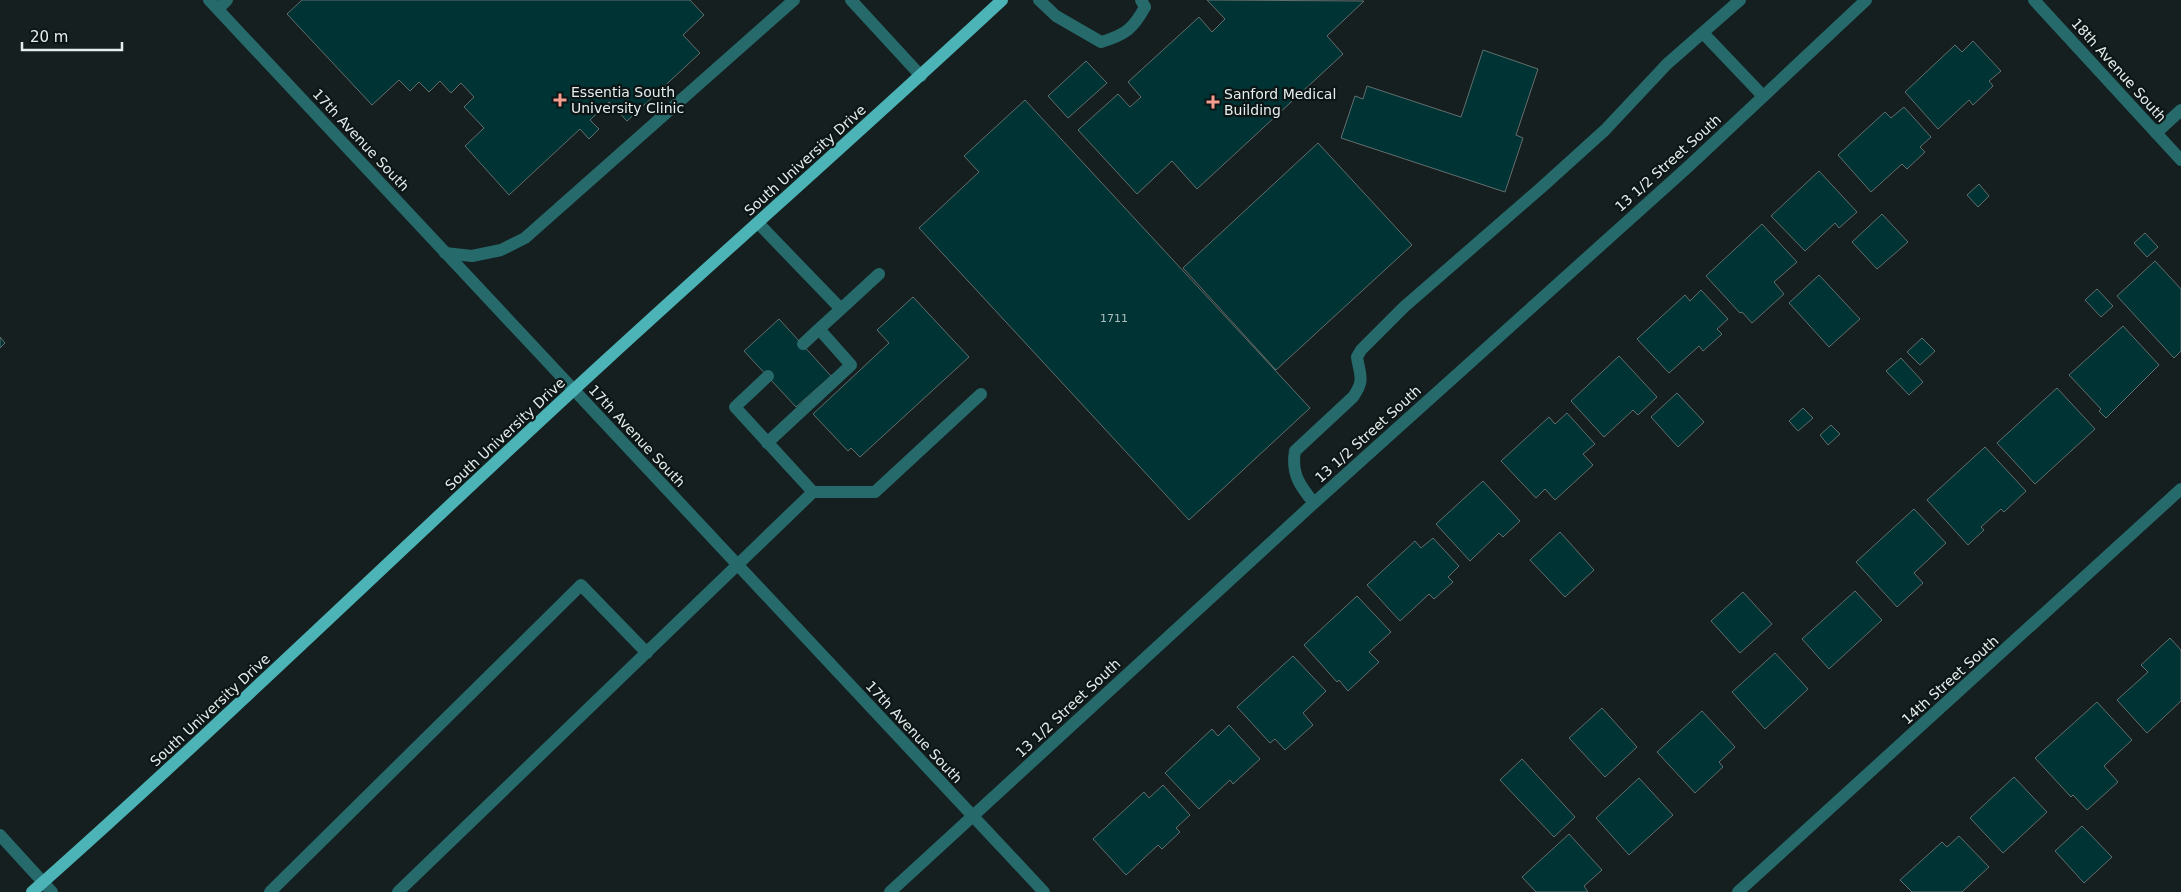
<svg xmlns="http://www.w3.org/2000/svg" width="2181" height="892" font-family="'DejaVu Sans',sans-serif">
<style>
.building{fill:#003334;stroke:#636e6e}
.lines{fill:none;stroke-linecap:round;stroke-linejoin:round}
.service{stroke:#266a6c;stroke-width:12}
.minor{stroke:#266a6c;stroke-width:12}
.tertiary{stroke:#266a6c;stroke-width:12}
.primary{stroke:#4cb3b6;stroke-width:12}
.poi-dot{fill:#f59d8f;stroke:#0d1616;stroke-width:2}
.labels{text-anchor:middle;stroke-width:4.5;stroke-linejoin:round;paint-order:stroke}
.number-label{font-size:11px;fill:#adbebf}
.street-label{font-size:14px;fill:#e7eded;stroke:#0d1616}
.poi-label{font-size:14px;fill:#e7eded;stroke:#0d1616;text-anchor:start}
</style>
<rect width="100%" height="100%" fill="#161f1f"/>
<path class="building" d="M 302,0 L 690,0 L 704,15 L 683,35 L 700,53 L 627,121 L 609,102 L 590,120 L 599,129 L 589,139 L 580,129 L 509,195 L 465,146 L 484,128 L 464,107 L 474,97 L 461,83 L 451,93 L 440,81 L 429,92 L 419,82 L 410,91 L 399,80 L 372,105 L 287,14 Z
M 1207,0 L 1364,1 L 1327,36 L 1343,54 L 1197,189 L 1172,161 L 1137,194 L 1078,130 L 1118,94 L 1130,107 L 1141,97 L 1128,82 L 1199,17 L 1212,32 L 1225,19 Z
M 1973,41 L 2001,71 L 1989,81 L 1993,86 L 1973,105 L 1969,100 L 1938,129 L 1905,92 L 1955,45 L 1962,52 Z
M 1483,50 L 1538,69 L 1516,135 L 1523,138 L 1505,192 L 1341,138 L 1355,96 L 1363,99 L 1367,86 L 1461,117 Z
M 1086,61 L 1107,83 L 1068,118 L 1048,96 Z
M 1025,100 L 1310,408 L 1189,520 L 919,228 L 979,172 L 964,156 Z
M 1904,107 L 1931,137 L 1920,147 L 1925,152 L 1907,169 L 1902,164 L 1871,192 L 1838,155 L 1885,112 L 1891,118 Z
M 1318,143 L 1412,245 L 1276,370 L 1183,268 Z
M 1819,171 L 1857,212 L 1839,228 L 1835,223 L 1805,251 L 1771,216 Z
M 1979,184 L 1989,196 L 1978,207 L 1967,195 Z
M 1882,214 L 1908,242 L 1877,269 L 1852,242 Z
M 1762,224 L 1797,262 L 1774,282 L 1784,294 L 1752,323 L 1742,312 L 1740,313 L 1706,276 Z
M 2145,233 L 2158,247 L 2147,257 L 2134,243 Z
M 2155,261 L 2181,289 L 2181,351 L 2174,358 L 2117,296 Z
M 1819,275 L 1860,319 L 1829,347 L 1789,303 Z
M 2097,289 L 2113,306 L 2101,317 L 2085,300 Z
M 1701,290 L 1728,319 L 1717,329 L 1722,334 L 1703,351 L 1699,346 L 1669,373 L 1637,339 L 1685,295 L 1690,301 Z
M 913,297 L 969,357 L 860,457 L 851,448 L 848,451 L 813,414 L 889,343 L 877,330 Z
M 779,319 L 831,376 L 796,407 L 744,351 Z
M 2123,326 L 2159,365 L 2106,418 L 2099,411 L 2101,409 L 2069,375 Z
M 0,337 L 5,343 L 0,348 Z
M 1922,338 L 1935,351 L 1920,365 L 1907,352 Z
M 1619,356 L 1657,397 L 1638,415 L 1633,410 L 1604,437 L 1571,401 Z
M 1901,358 L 1923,382 L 1909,395 L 1886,371 Z
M 2057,388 L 2095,429 L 2035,484 L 1997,443 Z
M 1677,393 L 1704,422 L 1678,447 L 1651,417 Z
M 1803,408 L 1813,418 L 1798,431 L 1789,421 Z
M 1567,413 L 1595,444 L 1583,454 L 1593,465 L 1555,500 L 1545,489 L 1536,498 L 1501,461 L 1549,417 L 1555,424 Z
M 1831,425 L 1840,434 L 1828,445 L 1820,435 Z
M 1985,447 L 2026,491 L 2004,512 L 2001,509 L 1981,527 L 1984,530 L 1968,545 L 1927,500 Z
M 1483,481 L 1520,521 L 1503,537 L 1499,533 L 1470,561 L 1436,524 Z
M 1914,509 L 1946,543 L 1914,573 L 1923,583 L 1897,607 L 1856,562 Z
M 1560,532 L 1594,570 L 1565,597 L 1530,560 Z
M 1433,538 L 1459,566 L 1448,577 L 1453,582 L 1434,599 L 1429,594 L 1400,621 L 1367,585 L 1415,541 L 1421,548 Z
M 1855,591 L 1882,620 L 1829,669 L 1802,639 Z
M 1743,592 L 1772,624 L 1740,653 L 1711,621 Z
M 1357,596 L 1391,632 L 1369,652 L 1379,662 L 1348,691 L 1339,680 L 1337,682 L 1304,645 Z
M 2170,638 L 2181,650 L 2181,701 L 2147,733 L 2117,700 L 2148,672 L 2141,665 Z
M 1775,653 L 1808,689 L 1765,729 L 1732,692 Z
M 1293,656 L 1326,691 L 1303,713 L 1313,725 L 1285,750 L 1275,739 L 1270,743 L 1237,707 Z
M 2097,702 L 2132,740 L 2104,766 L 2118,782 L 2087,810 L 2073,795 L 2071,797 L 2035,758 Z
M 1602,708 L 1637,747 L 1605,777 L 1569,738 Z
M 1702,711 L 1735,747 L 1719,762 L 1723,767 L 1695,793 L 1657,752 Z
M 1229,725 L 1260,759 L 1233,784 L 1230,780 L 1199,809 L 1165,773 L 1212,729 L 1218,736 Z
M 1522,759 L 1575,817 L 1554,837 L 1500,780 Z
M 2014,777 L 2047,812 L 2003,853 L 1970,818 Z
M 1639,778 L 1673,815 L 1629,855 L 1596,818 Z
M 1163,785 L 1190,815 L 1176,828 L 1180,832 L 1162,849 L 1158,845 L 1126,875 L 1093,839 L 1144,792 L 1149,798 Z
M 2082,826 L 2112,857 L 2084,883 L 2055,851 Z
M 1569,834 L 1602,870 L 1584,886 L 1588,892 L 1536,892 L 1522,877 Z
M 1959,836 L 1989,867 L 1962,892 L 1912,892 L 1900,880 L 1942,842 L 1947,847 Z"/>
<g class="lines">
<path class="service" d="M 851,0 L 921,76
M 1039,0 L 1056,16 L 1101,42 C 1125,35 1133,29 1145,7 L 1141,0
M 218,9 L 227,0
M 1703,33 L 1763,96
M 2156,133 L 2181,110
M 758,223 L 841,309 L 879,274
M 445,253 L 472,256 L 501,250 L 525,238 L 794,0
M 803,344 L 819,329
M 767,443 L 851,365 L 819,329 L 841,309
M 813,492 L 875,492 L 981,394
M 1314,503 C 1300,486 1291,474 1295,451 L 1353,397 C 1365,380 1360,376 1357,357 L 1361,350 L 1404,307 L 1542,187 L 1605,130 L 1667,64 L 1740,0
M 270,892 L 581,585 L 647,653
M 398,892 L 813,492 L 735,407 L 768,376"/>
<path class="minor" d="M 209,0 L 574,390
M 2034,0 L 2181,160
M 0,835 L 52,892
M 890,892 L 1314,503 L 1689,166 L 1866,0
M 1738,892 L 2181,489"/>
<path class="tertiary" d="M 574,390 L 1044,892"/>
<path class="primary" d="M 32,892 C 227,719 413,537 605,361 C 737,240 871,122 1002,0"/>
</g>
<g class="poi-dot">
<path d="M557.5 92.5h5v5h5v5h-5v5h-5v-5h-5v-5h5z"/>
<path d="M1210.5 94.5h5v5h5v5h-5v5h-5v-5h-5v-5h5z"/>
</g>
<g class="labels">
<g class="number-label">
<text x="1114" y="322">1711</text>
</g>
<g class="street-label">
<text transform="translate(2119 70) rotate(48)" y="5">18th Avenue South</text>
<text transform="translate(361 140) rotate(47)" y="5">17th Avenue South</text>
<text transform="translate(805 160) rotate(-42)" y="5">South University Drive</text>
<text transform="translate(1668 163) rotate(-42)" y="5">13 1/2 Street South</text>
<text transform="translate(505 434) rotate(-43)" y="5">South University Drive</text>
<text transform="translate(1368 434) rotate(-42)" y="5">13 1/2 Street South</text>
<text transform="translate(637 436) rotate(47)" y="5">17th Avenue South</text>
<text transform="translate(1950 680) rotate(-42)" y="5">14th Street South</text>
<text transform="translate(1068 708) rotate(-43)" y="5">13 1/2 Street South</text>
<text transform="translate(210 710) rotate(-43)" y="5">South University Drive</text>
<text transform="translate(914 732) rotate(47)" y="5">17th Avenue South</text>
</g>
<g class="poi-label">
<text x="571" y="97">Essentia South<tspan x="571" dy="16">University Clinic</tspan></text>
<text x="1224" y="99">Sanford Medical<tspan x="1224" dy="16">Building</tspan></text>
</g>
</g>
<path d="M22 42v8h100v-8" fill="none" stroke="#e7eded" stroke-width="2.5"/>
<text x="30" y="42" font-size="15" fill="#e7eded" stroke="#0d1616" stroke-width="4" paint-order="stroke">20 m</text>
</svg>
